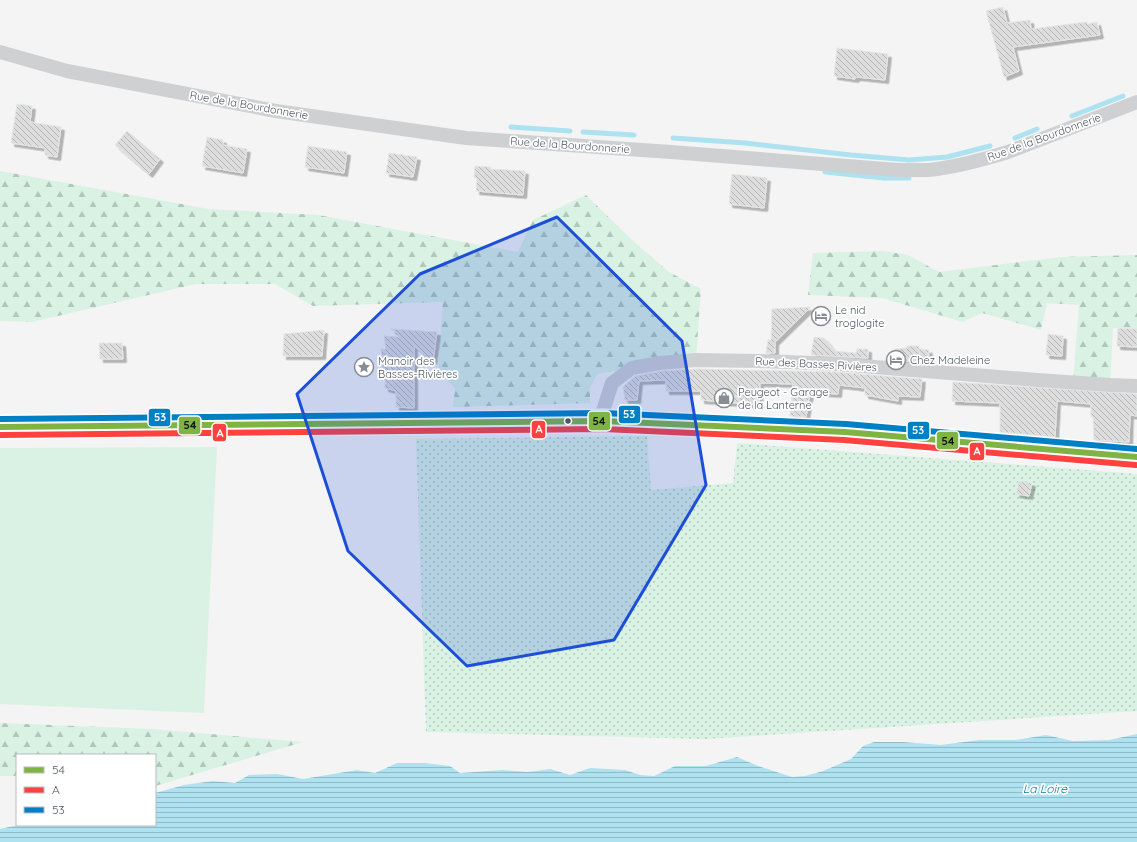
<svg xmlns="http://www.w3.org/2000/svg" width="1137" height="842" font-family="Quicksand,sans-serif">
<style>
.grass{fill:#d9f2e3}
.forest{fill:url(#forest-firs)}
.garden{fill:url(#garden-dots)}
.water{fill:url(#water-rules)}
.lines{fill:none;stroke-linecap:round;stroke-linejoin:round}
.stream{stroke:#aee2f0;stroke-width:5}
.building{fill:url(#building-back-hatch);stroke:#e5e6e7;filter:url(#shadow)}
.street{stroke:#ced0d2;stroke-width:14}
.primary{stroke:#caced1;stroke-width:22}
.bus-1-casing{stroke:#fff;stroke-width:9}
.bus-2-casing{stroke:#fff;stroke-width:9}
.bus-3-casing{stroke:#fff;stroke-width:9}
.bus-1{stroke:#7fb445;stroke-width:6}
.bus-2{stroke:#ff4240;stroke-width:6}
.bus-3{stroke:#0080c4;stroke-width:6}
.marked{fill:#1d4ed8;fill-opacity:0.2;stroke:#1d4ed8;stroke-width:3;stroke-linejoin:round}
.bus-dot{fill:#4a5661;stroke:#fff;stroke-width:1.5}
.labels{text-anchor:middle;stroke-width:3.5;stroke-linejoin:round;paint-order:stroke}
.street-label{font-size:11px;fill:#4a5661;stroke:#fff}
.poi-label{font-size:11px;fill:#4a5661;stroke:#fff;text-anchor:start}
.water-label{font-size:12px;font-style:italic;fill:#0c7c9b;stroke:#fff}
.line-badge{stroke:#fff;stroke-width:1.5}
.badge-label{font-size:11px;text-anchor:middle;font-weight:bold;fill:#fff}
.pale-badge-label{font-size:11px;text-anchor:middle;font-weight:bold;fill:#111}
</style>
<defs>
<pattern id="forest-firs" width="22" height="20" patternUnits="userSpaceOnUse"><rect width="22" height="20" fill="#d9f2e3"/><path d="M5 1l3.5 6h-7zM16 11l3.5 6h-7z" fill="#b2c7bb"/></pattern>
<pattern id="garden-dots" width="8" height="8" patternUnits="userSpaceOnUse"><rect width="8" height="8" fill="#d9f2e3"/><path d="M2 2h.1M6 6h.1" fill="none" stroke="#b2c7bb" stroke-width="1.8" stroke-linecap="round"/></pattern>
<pattern id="water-rules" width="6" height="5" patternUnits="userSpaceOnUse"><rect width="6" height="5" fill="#aee2f0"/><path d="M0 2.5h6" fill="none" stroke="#90bac6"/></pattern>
<pattern id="building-back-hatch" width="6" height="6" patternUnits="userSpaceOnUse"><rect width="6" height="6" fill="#ddddde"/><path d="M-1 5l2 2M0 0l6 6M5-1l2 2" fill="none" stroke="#b5b6b7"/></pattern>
<filter id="shadow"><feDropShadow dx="3.5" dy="3.5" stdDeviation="0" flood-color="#0004"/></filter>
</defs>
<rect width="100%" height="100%" fill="#f4f4f4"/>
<path class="grass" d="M 217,447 L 204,713 L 0,704 L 0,448 Z"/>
<path class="forest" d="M 0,171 L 209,209 L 318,215 L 518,252 L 533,220 L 586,195 L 632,240 L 669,272 L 701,289 L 696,360 L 632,368 L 597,374 L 590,388 L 590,403 L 453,407 L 455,389 L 438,368 L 443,302 L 313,306 L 275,284 L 196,284 L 32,322 L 0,321 Z
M 883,251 L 908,255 L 939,272 L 1061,257 L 1137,255 L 1137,329 L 1113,328 L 1110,385 L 1073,382 L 1079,305 L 1047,303 L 1041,330 L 982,313 L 963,322 L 882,298 L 808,295 L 813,253 Z
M 0,723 L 153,729 L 303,742 L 155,786 L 155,755 L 17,755 L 17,776 L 0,776 Z"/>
<path class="garden" d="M 647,436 L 651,490 L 733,483 L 737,443 L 1137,474 L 1137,711 L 705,739 L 426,732 L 416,439 Z"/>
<path class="water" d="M 1137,734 L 1137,842 L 0,842 L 0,829 L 18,825 L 155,825 L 155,793 L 184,785 L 213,781 L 235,783 L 249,775 L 277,774 L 303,779 L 357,770 L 375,773 L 397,763 L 425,763 L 450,766 L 460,773 L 502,770 L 528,772 L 550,769 L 570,775 L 590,768 L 625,770 L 640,775 L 654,776 L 675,766 L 706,766 L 737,757 L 758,766 L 792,777 L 805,776 L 823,771 L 851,759 L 863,746 L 874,742 L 903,742 L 941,745 L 979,740 L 1016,740 L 1046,735 L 1073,741 L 1109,740 Z"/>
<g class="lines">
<path class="stream" d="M 1072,116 L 1123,96
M 511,127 L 570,131
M 583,132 L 634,135
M 673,138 L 745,143 L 851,155 L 909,160 L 947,157 L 990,146
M 1015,138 L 1037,129
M 825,172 L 884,178 L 909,178"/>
</g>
<path class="building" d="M 1003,7 L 1007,23 L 1030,20 L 1031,29 L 1087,22 L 1087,24 L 1097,22 L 1100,35 L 1013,47 L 1019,71 L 1004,77 L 986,11 Z
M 837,48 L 888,54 L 885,80 L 857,77 L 855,79 L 834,76 Z
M 17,104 L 32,106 L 30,122 L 61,127 L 57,157 L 45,155 L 45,148 L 11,143 Z
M 127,131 L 160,159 L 149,174 L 115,145 Z
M 207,137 L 223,140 L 223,145 L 247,149 L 243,173 L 202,166 Z
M 308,146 L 347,152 L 344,173 L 305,167 Z
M 389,153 L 417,157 L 413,177 L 386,173 Z
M 475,166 L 491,167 L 491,169 L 525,171 L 523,195 L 476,191 L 477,178 L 474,178 Z
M 732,174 L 767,178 L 764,208 L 729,204 Z
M 811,307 L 775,342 L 775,353 L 766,353 L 768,340 L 771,340 L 772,309 Z
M 1118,328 L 1137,329 L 1137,347 L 1117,346 Z
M 391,329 L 437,332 L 433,361 L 414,346 L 414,408 L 396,407 L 396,391 L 385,388 L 385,371 L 383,371 L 381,349 L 386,349 L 384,336 L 399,337 L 399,334 Z
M 324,330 L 322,356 L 283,356 L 284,334 Z
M 1048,334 L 1063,336 L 1062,356 L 1046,355 Z
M 814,337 L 824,338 L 835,351 L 856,353 L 857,349 L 868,349 L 868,358 L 811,355 Z
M 99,343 L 122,343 L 123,359 L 100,359 Z
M 907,346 L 919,346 L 919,349 L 929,350 L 928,363 L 897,360 L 895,349 L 907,348 Z
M 696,369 L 836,372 L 922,379 L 920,397 L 898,396 L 898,401 L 865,395 L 865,388 L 839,385 L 838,394 L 810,392 L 806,417 L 790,416 L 793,384 L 760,383 L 759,405 L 701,400 L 701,391 L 666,391 L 666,380 L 639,381 L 637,400 L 625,400 L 623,387 L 635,376 L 661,371 Z
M 953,382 L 1137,394 L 1137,416 L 1130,415 L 1129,442 L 1094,440 L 1093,417 L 1091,417 L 1091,404 L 1057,401 L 1055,437 L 1000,432 L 1000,403 L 952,401 Z
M 1019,481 L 1032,483 L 1029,496 L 1016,494 Z"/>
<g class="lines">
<path class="street" d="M 0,52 L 67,71 L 276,111 L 466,138 L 671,152 L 898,170 C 908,170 919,170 929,170 C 956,167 982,160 1008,152 L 1137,102
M 603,421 L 603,411 L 612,383 L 632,368 L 660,363 L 696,360 L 759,361 L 837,364 L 1037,380 L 1110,385 L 1137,386"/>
<path class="primary" d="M 0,427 L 603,421 L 845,432 L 1137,457"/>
<defs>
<path id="bus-1" d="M 0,427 L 603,421 L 845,432 L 1137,457"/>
<path id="bus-2" d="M 0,435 L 603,429 L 844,440 L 1136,465"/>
<path id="bus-3" d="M 0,419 L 603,413 L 846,424 L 1137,449"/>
</defs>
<use href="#bus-1" class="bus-1-casing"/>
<use href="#bus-2" class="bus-2-casing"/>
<use href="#bus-3" class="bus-3-casing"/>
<use href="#bus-1" class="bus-1"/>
<use href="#bus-2" class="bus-2"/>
<use href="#bus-3" class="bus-3"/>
</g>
<path class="marked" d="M 557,217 L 682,341 L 706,485 L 614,640 L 467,666 L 348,551 L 297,394 L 420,274 Z"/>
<defs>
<symbol id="hotel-ring" viewBox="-11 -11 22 22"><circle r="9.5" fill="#fff" stroke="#868d94" stroke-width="1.5"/><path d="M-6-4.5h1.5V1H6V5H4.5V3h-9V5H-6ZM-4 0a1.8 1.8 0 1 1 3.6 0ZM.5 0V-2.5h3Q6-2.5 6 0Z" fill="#868d94"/></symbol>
<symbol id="sight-ring" viewBox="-11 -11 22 22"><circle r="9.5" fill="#fff" stroke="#868d94" stroke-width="1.5"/><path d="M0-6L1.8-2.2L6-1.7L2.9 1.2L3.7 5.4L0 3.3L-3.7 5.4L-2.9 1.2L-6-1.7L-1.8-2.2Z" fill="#868d94"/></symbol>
<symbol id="shop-ring" viewBox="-11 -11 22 22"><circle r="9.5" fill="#fff" stroke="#868d94" stroke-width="1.5"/><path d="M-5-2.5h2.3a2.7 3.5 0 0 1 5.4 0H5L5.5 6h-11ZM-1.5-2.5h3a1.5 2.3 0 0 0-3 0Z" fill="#868d94"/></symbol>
</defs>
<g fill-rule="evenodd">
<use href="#hotel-ring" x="810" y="305" width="22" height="22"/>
<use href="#hotel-ring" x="885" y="349" width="22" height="22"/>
<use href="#sight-ring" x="353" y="356" width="22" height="22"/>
<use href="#shop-ring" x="713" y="387" width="22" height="22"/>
</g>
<circle class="bus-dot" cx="568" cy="421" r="3.5"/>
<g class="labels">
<g class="street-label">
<text transform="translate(249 105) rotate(10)" y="4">Rue de la Bourdonnerie</text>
<text transform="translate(1044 137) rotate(-20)" y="4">Rue de la Bourdonnerie</text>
<text transform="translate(570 145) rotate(4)" y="4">Rue de la Bourdonnerie</text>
<text transform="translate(816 364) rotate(3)" y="4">Rue des Basses Rivières</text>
</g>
<g class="poi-label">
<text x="835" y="314">Le nid<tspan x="835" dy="13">troglogite</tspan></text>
<text x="910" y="364">Chez Madeleine</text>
<text x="378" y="365">Manoir des<tspan x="378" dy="13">Basses-Rivières</tspan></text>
<text x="738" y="396">Peugeot - Garage<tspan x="738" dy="13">de la Lanterne</tspan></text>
</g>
<g class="water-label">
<text x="1045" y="793">La Loire</text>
</g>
</g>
<g class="line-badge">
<rect x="618" y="405" width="23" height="19" rx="4" fill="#0080c4"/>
<rect x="148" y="408" width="23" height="19" rx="4" fill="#0080c4"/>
<rect x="588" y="411" width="23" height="20" rx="4" fill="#7fb445"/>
<rect x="178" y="416" width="23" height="19" rx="4" fill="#7fb445"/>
<rect x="531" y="420" width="15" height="19" rx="4" fill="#ff4240"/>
<rect x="907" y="421" width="23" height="19" rx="4" fill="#0080c4"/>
<rect x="212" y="423" width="15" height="19" rx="4" fill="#ff4240"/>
<rect x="936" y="431" width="23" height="19" rx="4" fill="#7fb445"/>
<rect x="969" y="442" width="16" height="19" rx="4" fill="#ff4240"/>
</g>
<g class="badge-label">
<text x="629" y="418">53</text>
<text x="160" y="421">53</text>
<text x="539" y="433">A</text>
<text x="918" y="434">53</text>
<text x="220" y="437">A</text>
<text x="977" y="455">A</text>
</g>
<g class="pale-badge-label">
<text x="599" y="425">54</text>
<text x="190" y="429">54</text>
<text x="948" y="445">54</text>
</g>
<rect x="16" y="754" width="140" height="72" fill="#ffffff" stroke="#b7bbc0"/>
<rect x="24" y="767" width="20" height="6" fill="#7fb445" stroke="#b7bbc0"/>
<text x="52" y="774" font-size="12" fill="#4a5661">54</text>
<rect x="24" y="787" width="20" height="6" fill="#ff4240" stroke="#b7bbc0"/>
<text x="52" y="794" font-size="12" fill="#4a5661">A</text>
<rect x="24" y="807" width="20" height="6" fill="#0080c4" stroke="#b7bbc0"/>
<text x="52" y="814" font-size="12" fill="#4a5661">53</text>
</svg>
